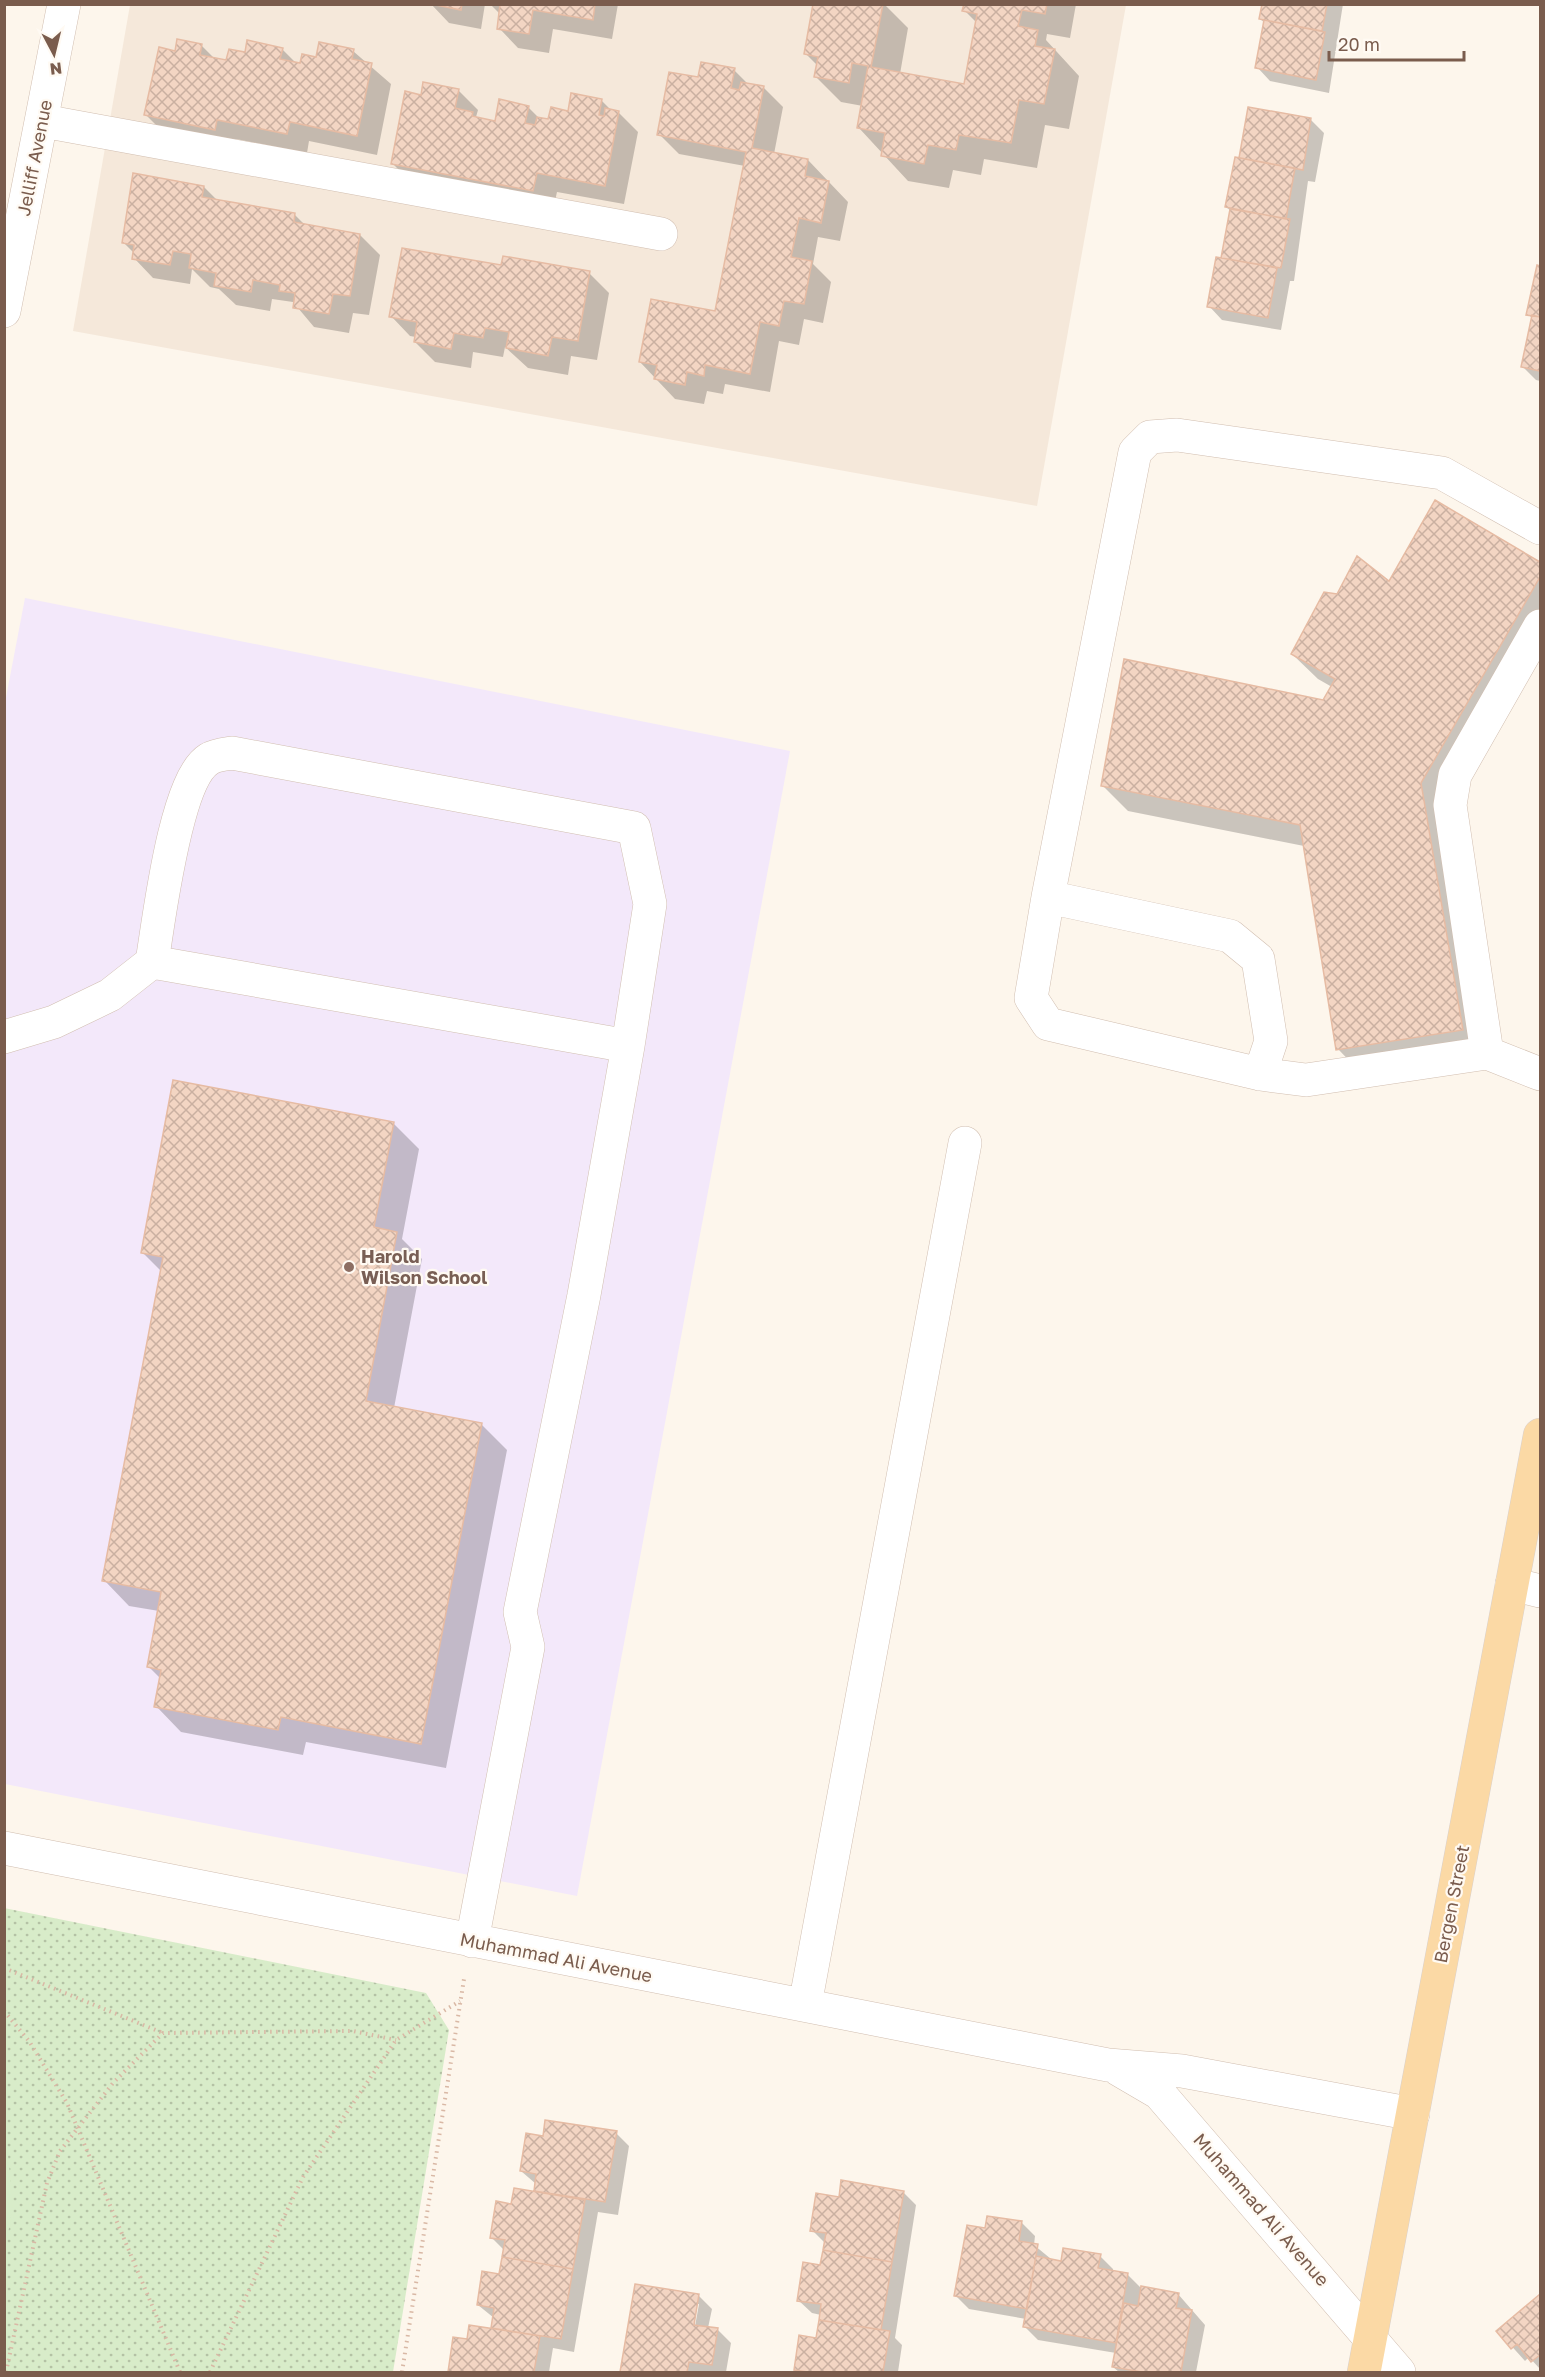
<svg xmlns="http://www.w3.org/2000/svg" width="1545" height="2377" font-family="'Golos Text',sans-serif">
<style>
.residential{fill:#f5e8da}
.education{fill:#f3e8fa}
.grass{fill:url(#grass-dots)}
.garden{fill:#d8ecc9}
.shadow{fill:#0003;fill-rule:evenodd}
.building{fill:url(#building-cross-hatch);stroke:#e6bba3;stroke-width:1.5}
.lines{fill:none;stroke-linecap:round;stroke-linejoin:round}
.minor-casing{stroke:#d1beb0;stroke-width:34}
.major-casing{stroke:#dad1cd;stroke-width:34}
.path{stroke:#d9b8a5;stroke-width:4;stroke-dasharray:1.5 4.5;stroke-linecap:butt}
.minor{stroke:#fff;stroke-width:33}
.major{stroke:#fbd9a5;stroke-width:33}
.education-dot{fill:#8d6e63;stroke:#fffaf3;stroke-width:2}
.labels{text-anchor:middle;stroke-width:4.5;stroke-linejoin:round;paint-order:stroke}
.street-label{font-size:18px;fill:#7a5c4d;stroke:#fffaf3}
.education-label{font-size:18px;font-weight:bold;fill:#785e54;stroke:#fffaf3;text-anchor:start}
</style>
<defs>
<pattern id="grass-dots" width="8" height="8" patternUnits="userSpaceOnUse" patternTransform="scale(1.5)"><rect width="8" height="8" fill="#d8ecc9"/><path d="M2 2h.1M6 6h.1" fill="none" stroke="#b4c2a5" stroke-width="1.8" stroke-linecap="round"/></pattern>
<pattern id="building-cross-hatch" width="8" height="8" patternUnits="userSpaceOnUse" patternTransform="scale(1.5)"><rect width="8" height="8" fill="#f3d5c3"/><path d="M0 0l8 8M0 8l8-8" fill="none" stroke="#cab0a1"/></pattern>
</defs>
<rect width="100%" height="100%" fill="#fdf6ec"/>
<path class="residential" d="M 130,5 L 1126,5 L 1037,506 L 73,331 Z"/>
<path class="education" d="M 25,598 L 790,751 L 577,1896 L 5,1784 L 4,708 Z"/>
<path class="grass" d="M 4,1908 L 426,1993 L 449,2030 L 393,2372 L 5,2372 Z"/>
<path class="garden" d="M 5,2125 L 13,2205 L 5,2251 Z"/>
<path class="shadow" d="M 431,4 L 485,4 L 481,29 L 449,23 Z
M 618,4 L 612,39 L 553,29 L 549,53 L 518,48 L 499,28 L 501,15 L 490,4 Z
M 814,4 L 884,4 L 908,28 L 900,74 L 966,86 L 977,23 L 964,10 L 965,4 L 1076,4 L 1070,38 L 1047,34 L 1046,40 L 1079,76 L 1069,129 L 1045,125 L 1037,168 L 984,159 L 981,175 L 953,170 L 949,188 L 908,181 L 859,128 L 863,106 L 841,102 L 815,76 L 818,66 L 805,53 Z
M 1263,4 L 1343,4 L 1329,93 L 1270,81 L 1257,67 L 1265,23 L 1260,19 Z
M 201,45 L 215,59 L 227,61 L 246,54 L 282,49 L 297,64 L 353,51 L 391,84 L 377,155 L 309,141 L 307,153 L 236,139 L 234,149 L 165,134 L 146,115 L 176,53 Z
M 734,70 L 749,85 L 763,87 L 783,107 L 774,154 L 808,160 L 848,202 L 840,241 L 818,237 L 813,264 L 831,282 L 823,323 L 804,319 L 799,345 L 779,341 L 770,392 L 725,384 L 723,394 L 707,391 L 704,404 L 675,399 L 640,362 L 716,313 L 745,166 L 679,154 L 659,134 L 699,79 Z
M 458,90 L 478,110 L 476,117 L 496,123 L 528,107 L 540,119 L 550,121 L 601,100 L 612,111 L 619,113 L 638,132 L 624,204 L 557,192 L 553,210 L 412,183 L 393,164 L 422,97 Z
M 1310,119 L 1324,133 L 1315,182 L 1308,181 L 1294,281 L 1290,281 L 1281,330 L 1222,320 L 1209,306 L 1222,260 L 1231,211 L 1226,207 Z
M 204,187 L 218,201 L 294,214 L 306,226 L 360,235 L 380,255 L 369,315 L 353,313 L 349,333 L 314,327 L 293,302 L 272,299 L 270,311 L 236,305 L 219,289 L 210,287 L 192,269 L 190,284 L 153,278 L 134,258 L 135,254 L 123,242 Z
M 1538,267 L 1540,267 L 1540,381 L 1536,380 L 1522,366 L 1533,319 L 1528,314 Z
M 589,273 L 609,293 L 597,360 L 571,356 L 568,375 L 528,368 L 505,347 L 503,357 L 473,352 L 471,368 L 435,362 L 415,342 L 416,337 L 410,336 L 391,316 Z
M 1435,502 L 1540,564 L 1540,646 L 1446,809 L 1488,1055 L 1363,1075 L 1338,1049 L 1304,846 L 1128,811 L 1103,786 L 1324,701 L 1332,687 L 1318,679 L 1292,654 L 1338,595 L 1389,584 Z
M 393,1123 L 419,1149 L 402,1239 L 422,1259 L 394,1408 L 481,1424 L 507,1450 L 446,1768 L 306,1742 L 303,1755 L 181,1732 L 156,1706 L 161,1679 L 148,1666 L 159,1611 L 129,1606 L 104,1580 L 162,1272 L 142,1252 Z
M 616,2133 L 629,2146 L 618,2215 L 598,2212 L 574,2352 L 553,2348 L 549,2372 L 449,2372 L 455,2338 L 468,2341 L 492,2330 L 494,2318 L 478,2305 L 500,2275 L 505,2251 L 491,2237 L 513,2206 L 535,2193 L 536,2184 L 521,2171 L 545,2137 Z
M 903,2192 L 916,2205 L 895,2338 L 902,2345 L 898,2372 L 799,2372 L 795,2369 L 818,2339 L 821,2315 L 812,2313 L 798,2300 L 821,2267 L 826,2244 L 812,2230 L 840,2199 Z
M 988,2218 L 1022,2223 L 1035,2236 L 1034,2245 L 1051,2259 L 1062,2262 L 1100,2256 L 1113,2269 L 1113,2272 L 1128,2275 L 1142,2289 L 1178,2294 L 1205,2325 L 1196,2372 L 1119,2372 L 1113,2367 L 1116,2353 L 1038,2340 L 1025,2327 L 1026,2319 L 969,2309 L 956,2296 L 986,2230 Z
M 636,2286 L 699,2296 L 712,2309 L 708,2328 L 718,2330 L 731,2343 L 726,2372 L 622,2372 ZM 696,2304 L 699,2304 L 694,2332 L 691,2332 Z
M 1540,2296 L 1540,2369 L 1529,2357 L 1525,2361 L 1498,2331 Z"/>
<path class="building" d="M 431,4 L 462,4 L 461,10 Z
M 595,4 L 593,20 L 533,10 L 529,34 L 497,29 L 500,4 Z
M 813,4 L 883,4 L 871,67 L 964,84 L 977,14 L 962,11 L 964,4 L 1047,4 L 1045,14 L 1022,10 L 1018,26 L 1038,30 L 1035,46 L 1055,49 L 1044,104 L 1019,100 L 1011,143 L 959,135 L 956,150 L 928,145 L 924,164 L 881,156 L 885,133 L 857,128 L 868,66 L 852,63 L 849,83 L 814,77 L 818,57 L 804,54 Z
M 1262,4 L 1327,4 L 1322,31 L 1259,19 Z
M 1264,20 L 1325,32 L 1316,80 L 1255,68 Z
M 177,39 L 202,44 L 200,55 L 226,60 L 229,49 L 245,52 L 247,40 L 283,48 L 280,59 L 300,63 L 302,54 L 316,57 L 319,42 L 354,49 L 352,59 L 372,63 L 357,136 L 290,122 L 287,134 L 217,120 L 215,130 L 144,115 L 159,47 L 175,51 Z
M 701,62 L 735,68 L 731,88 L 739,90 L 741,82 L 764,86 L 752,148 L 808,159 L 805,176 L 829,181 L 821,223 L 799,218 L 791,257 L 812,261 L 804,304 L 784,301 L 779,326 L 760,322 L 750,374 L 705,365 L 704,376 L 687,372 L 685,385 L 654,379 L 657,365 L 639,362 L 651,299 L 715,311 L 746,152 L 657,135 L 669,72 L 698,77 Z
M 423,82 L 459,89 L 455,108 L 473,112 L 472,116 L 495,121 L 499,99 L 529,106 L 525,123 L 535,125 L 537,117 L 548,119 L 551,107 L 568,111 L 571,93 L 602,99 L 599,115 L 604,116 L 605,108 L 619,111 L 605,186 L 537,173 L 533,191 L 391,164 L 405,91 L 421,95 Z
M 1248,107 L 1311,118 L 1303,170 L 1239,158 Z
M 1235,157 L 1295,168 L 1286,219 L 1225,207 Z
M 133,173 L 204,186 L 202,197 L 295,213 L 294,222 L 360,234 L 350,296 L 333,294 L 329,314 L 293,308 L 295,293 L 279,291 L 280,285 L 253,280 L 251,292 L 214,286 L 216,273 L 189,268 L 191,254 L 173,251 L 170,265 L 132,259 L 134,245 L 122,243 Z
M 1230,209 L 1290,219 L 1281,268 L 1221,258 Z
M 402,248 L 501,265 L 503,256 L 590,271 L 578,341 L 552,337 L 548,356 L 506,348 L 509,332 L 485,328 L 483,338 L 454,333 L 451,349 L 414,342 L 417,322 L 389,317 Z
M 1216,257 L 1277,268 L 1268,318 L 1207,307 Z
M 1537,265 L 1540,266 L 1540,317 L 1526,315 Z
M 1532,315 L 1540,317 L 1540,371 L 1521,367 Z
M 1435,500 L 1540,562 L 1540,577 L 1421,783 L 1463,1030 L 1336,1050 L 1300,825 L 1101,786 L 1124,659 L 1323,700 L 1335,679 L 1291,654 L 1324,592 L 1337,594 L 1357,556 L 1389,581 Z
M 173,1080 L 394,1122 L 374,1227 L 397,1232 L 366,1401 L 482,1423 L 421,1744 L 281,1717 L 278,1730 L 154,1707 L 161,1670 L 147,1667 L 161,1592 L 102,1581 L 163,1257 L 141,1253 Z
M 545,2120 L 617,2131 L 605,2202 L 534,2191 L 536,2174 L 520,2171 L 526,2133 L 543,2136 Z
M 841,2180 L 904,2191 L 892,2262 L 823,2250 L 826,2233 L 810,2231 L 816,2193 L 839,2197 Z
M 514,2188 L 585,2200 L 573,2269 L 502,2257 L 505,2240 L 490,2238 L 496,2201 L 511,2204 Z
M 987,2216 L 1022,2221 L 1019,2241 L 1038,2244 L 1027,2309 L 954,2296 L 967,2225 L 985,2228 Z
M 1063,2248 L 1101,2254 L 1098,2268 L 1128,2273 L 1116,2343 L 1023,2327 L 1036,2256 L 1061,2261 Z
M 823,2250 L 892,2262 L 881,2330 L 819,2320 L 821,2304 L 797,2301 L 803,2262 L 820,2265 Z
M 502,2257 L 573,2269 L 561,2339 L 491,2328 L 494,2308 L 477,2305 L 482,2271 L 499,2274 Z
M 635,2284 L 699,2294 L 694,2325 L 718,2328 L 712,2365 L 689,2362 L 687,2372 L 620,2372 Z
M 1141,2286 L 1179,2293 L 1176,2308 L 1192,2310 L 1181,2372 L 1142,2372 L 1112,2367 L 1124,2303 L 1138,2306 Z
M 1540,2294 L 1540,2355 L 1531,2362 L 1517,2344 L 1511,2349 L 1496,2331 Z
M 819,2320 L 890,2331 L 883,2372 L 808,2372 L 794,2370 L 799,2335 L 816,2338 Z
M 469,2325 L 540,2336 L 534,2372 L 448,2372 L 453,2337 L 467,2339 Z"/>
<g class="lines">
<defs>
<path id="minor" d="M 43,121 L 661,234
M 4,311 L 64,4
M 1540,528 L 1442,473 L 1177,435 L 1150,437 L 1135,452 L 1048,897 L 1031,998 L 1048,1024 L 1260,1074 L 1306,1080 L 1487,1053 L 1540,1074
M 1048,897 L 1230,936 L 1258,959 L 1271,1041 L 1260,1074
M 152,962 L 628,1046
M 4,1037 L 54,1022 L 110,995 L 152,962 C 159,920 175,780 209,759 C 215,755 225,754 232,753 L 634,828 L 650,904 L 628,1046 L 584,1295 L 520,1612 L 528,1647 L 472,1941
M 1487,1053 L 1450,805 L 1455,775 L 1540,626
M 1512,1584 L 1540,1591
M 4,1848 L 1108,2065 L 1182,2071 L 1413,2114
M 805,2005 L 965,1143
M 1118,2069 L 1159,2093 L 1399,2372"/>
<path id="major" d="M 1364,2372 L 1540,1435"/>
</defs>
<use href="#minor" class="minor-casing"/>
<use href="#major" class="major-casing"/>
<path class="path" d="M 4,1968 L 163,2033
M 4,2011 L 29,2041 L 67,2103 L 180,2372
M 6,2372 L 47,2183 L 60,2151 L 113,2083 L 163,2033 L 353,2031 L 396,2040
M 210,2372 L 303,2177 L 396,2040 L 460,2001
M 402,2372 L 464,1979"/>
<use href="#minor" class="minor"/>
<use href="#major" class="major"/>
</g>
<circle class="education-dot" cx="349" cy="1267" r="6"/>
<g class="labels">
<g class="street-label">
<text transform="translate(35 158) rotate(-79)" y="6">Jelliff Avenue</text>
<text transform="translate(1452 1904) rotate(-79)" y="6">Bergen Street</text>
<text transform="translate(556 1958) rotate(11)" y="6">Muhammad Ali Avenue</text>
<text transform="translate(1261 2210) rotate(49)" y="6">Muhammad Ali Avenue</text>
</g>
<g class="education-label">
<text x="361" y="1263">Harold<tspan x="361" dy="21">Wilson School</tspan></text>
</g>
</g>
<rect width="1545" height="2377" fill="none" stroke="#7a5c4d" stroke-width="12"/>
<g transform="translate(54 54) rotate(173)" stroke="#fffaf3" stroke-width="4.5" paint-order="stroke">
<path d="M0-4.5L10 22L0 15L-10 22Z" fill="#7a5c4d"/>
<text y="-9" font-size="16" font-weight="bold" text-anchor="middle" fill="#7a5c4d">N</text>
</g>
<path d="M1329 51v9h135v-9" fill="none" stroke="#7a5c4d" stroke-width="3"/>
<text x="1338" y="51" font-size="18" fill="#7a5c4d" stroke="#fffaf3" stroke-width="4.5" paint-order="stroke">20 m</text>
</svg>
